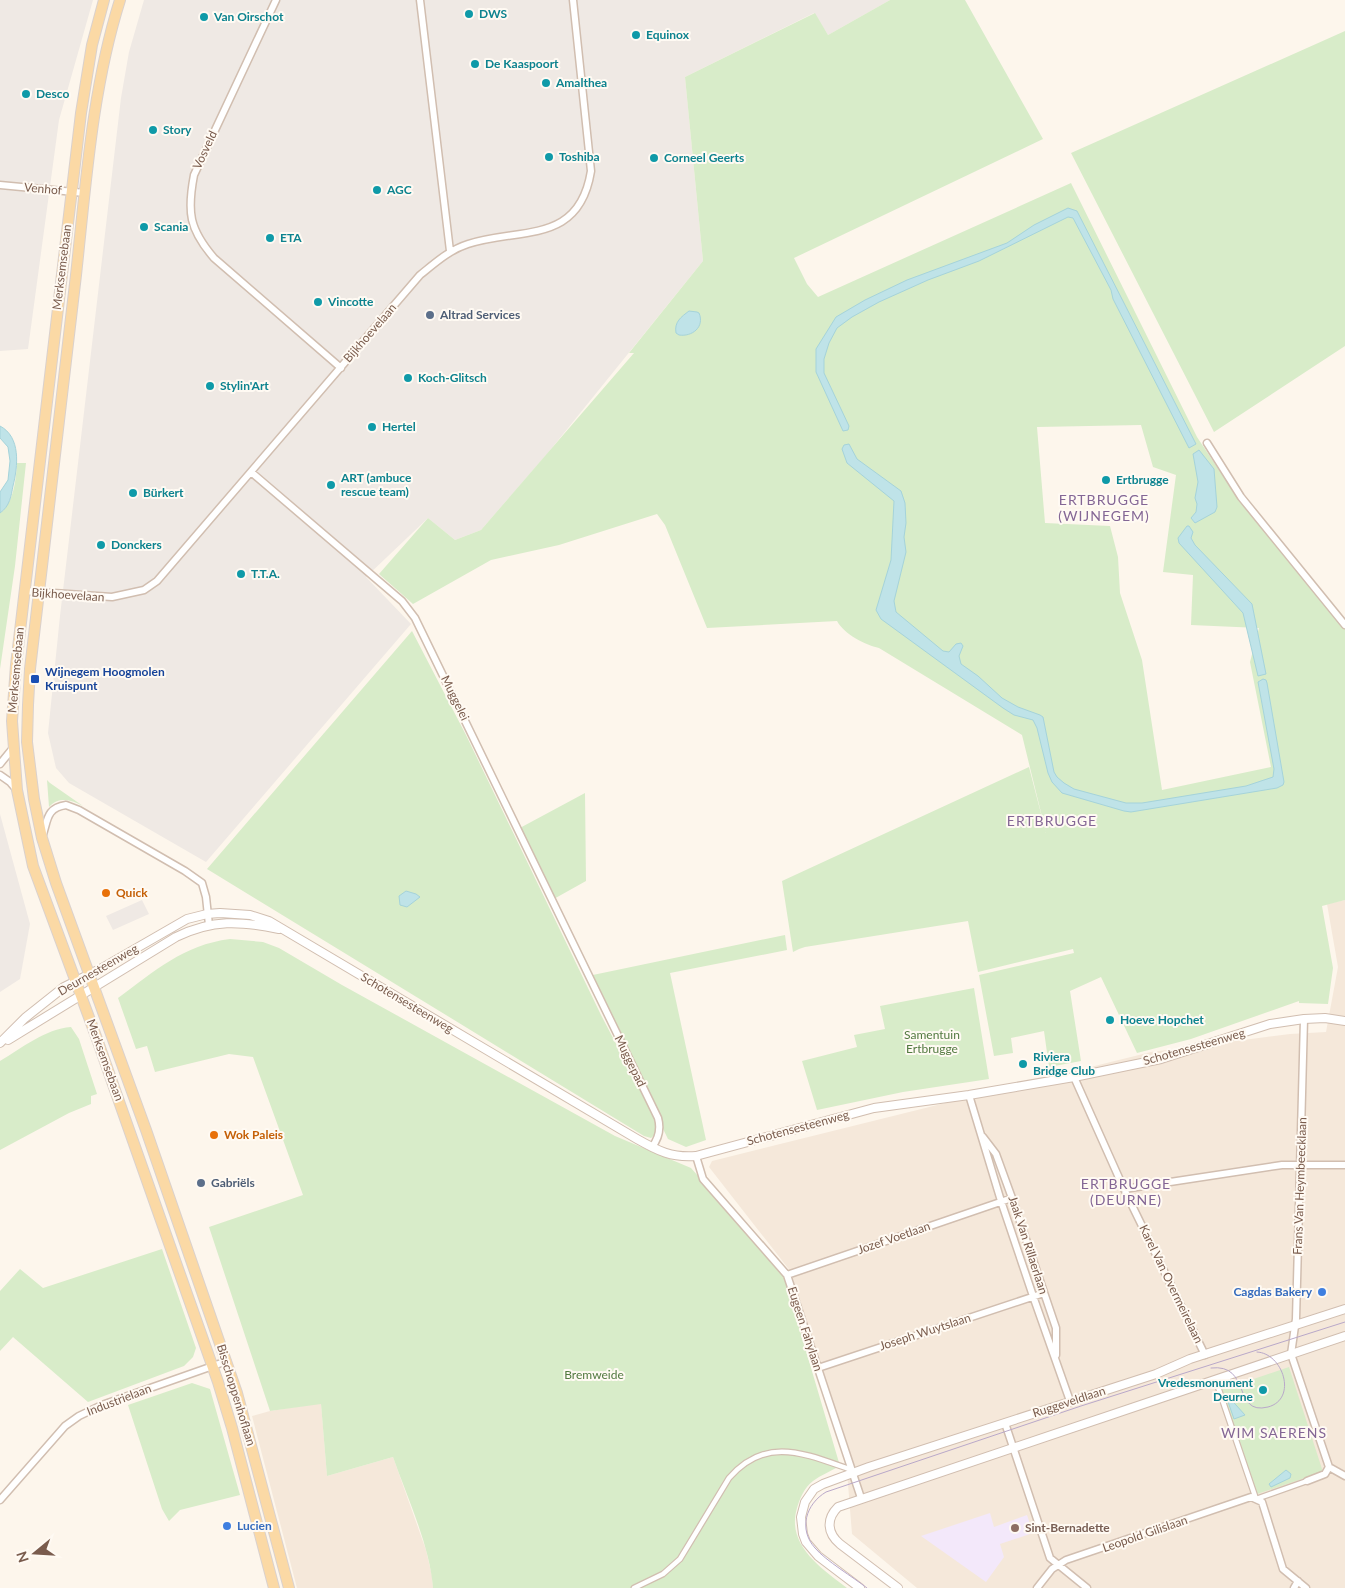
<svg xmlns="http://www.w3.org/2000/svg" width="1345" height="1588" font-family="Lato,sans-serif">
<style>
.residential{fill:#f5e8da}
.industrial{fill:#efe9e4}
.education{fill:#f3e8fa}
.green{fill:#d8ecc9;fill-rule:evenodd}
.water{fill:#bfe3e8;stroke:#a5d3da}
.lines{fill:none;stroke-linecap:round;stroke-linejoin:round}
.pedestrian-casing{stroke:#d1beb0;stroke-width:7}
.minor-casing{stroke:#d1beb0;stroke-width:9}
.tertiary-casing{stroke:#d1beb0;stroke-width:10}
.primary-casing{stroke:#dad1cd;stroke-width:12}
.pedestrian{stroke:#fff;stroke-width:4.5}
.minor{stroke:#fff;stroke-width:6}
.tertiary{stroke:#fff;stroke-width:8}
.primary{stroke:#fbd9a5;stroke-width:10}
.tram{stroke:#b9a8c9;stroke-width:1}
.culture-dot{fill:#0f9aa8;stroke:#fffaf3;stroke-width:2}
.service-dot{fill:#5c6f8a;stroke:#fffaf3;stroke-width:2}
.transit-dot{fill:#1a4fb4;stroke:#fffaf3;stroke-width:2}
.food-dot{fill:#e8710a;stroke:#fffaf3;stroke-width:2}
.shop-dot{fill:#3f7fe0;stroke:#fffaf3;stroke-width:2}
.education-dot{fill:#8d6e63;stroke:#fffaf3;stroke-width:2}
.labels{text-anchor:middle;stroke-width:4;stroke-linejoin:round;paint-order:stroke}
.culture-label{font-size:12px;font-weight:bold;fill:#0d838f;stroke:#fffaf3;text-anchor:start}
.street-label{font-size:12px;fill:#7a5c4d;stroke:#fffaf3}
.service-label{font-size:12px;font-weight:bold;fill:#4e5e75;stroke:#fffaf3;text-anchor:start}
.transit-label{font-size:12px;font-weight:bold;fill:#164399;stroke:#fffaf3;text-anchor:start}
.food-label{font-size:12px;font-weight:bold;fill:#c56008;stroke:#fffaf3;text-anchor:start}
.park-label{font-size:12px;fill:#537a41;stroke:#fffaf3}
.shop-label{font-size:12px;font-weight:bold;fill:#366cbe;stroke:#fffaf3;text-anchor:end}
.education-label{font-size:12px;font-weight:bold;fill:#785e54;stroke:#fffaf3;text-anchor:start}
.neighbourhood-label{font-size:14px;letter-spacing:1px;fill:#846695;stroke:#fffaf3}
</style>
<rect width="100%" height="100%" fill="#fdf6ec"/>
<path class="residential" d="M 1345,900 L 1345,1588 L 917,1588 L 852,1534 L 846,1459 L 791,1272 L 709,1167 L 712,1161 L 1151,1052 L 1290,1034 L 1326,1032 L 1338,967 L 1327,904 Z
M 321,1403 L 327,1476 L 393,1457 L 426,1550 L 432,1576 L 433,1588 L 297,1588 L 252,1416 L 270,1411 Z"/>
<path class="industrial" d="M 0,0 L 93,0 L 59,120 L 28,349 L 0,351 Z
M 144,0 L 890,0 L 828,35 L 814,13 L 685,77 L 703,261 L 547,454 L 481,530 L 455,540 L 428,518 L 366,577 L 411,624 L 206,862 L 69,783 L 56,768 L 48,733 L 60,616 L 121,98 L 129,52 Z
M 0,814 L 30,924 L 20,979 L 0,992 Z
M 142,900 L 149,914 L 113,930 L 106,916 Z"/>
<path class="education" d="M 990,1513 L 994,1527 L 1027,1515 L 1033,1533 L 1000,1544 L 1004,1557 L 986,1582 L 921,1536 Z"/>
<path class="green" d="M 890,0 L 965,0 L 1043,139 L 794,258 L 807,284 L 818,297 L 1071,183 L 1197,437 L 1229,485 L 1345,629 L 1345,900 L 1322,906 L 1333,968 L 1328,1004 L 1299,1003 L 1299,1001 L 1191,1039 L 1137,1053 L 1101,977 L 1070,991 L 1081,1061 L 1049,1067 L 1044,1031 L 1011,1038 L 1013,1053 L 994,1056 L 979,975 L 1074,953 L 1073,949 L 978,972 L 968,921 L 805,947 L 799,949 L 793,952 L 782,881 L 1029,767 L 1046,833 L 1022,735 L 879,648 C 865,645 844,634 837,621 L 707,628 L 665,525 L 657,514 L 559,545 L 491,560 L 413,604 L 379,574 L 428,518 L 455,540 L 481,530 L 634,353 L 629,353 L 703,261 L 685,77 L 815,13 L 828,35 ZM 1141,425 L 1153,467 L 1176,475 L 1163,572 L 1193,575 L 1191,625 L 1259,628 L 1250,662 L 1271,767 L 1162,790 L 1142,660 L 1120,593 L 1118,557 L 1110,526 L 1045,523 L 1037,427 Z
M 1345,31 L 1345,346 L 1214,432 L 1071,153 Z
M 17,463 L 26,463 L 15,566 L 0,669 L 0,513 C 14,503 16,479 17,463 Z
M 412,631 L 466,735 L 601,1015 L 656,1120 L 656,1134 L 651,1138 L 644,1136 L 207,869 Z
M 47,780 L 50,783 L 83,806 C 72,800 59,796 49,807 Z
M 585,793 L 586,881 L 552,900 L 518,829 Z
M 785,935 L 787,950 L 670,973 L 706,1140 L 686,1147 L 668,1139 L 588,976 Z
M 230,939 L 263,942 L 279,948 L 342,985 L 615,1136 L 691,1168 L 781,1269 L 783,1273 L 840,1466 C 831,1471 821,1475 813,1481 C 804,1488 800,1498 797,1508 C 786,1545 821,1568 847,1588 L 433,1588 C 430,1546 407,1497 393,1457 L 327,1476 L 321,1404 L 270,1411 L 209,1227 L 303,1195 L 253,1057 L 229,1054 L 155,1072 L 147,1046 L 136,1049 L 118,998 C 155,971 183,945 230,939 Z
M 974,988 L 989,1079 L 903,1092 L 817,1110 L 802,1061 L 857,1047 L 854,1035 L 885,1029 L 880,1006 Z
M 71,1027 L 79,1039 L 97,1094 L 91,1096 L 91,1104 L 69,1113 L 0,1150 L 0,1061 C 22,1048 45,1029 71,1027 Z
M 162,1249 L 196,1348 L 193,1357 L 184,1366 L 88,1402 L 13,1337 L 0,1351 L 0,1291 L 20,1269 L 43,1288 Z
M 1289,1367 L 1323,1472 L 1257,1494 L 1221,1390 Z
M 192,1383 L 210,1389 L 240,1495 L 180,1510 L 169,1521 L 162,1509 L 128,1405 Z"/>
<path class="water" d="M 1068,208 L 1077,211 L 1196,444 L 1189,448 L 1113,299 L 1111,290 L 1073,218 L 1068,217 L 979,261 L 928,280 L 879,302 L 852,317 L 837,328 L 829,343 L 824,359 L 824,373 L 849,426 L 848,430 L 843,431 L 816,372 L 816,349 L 836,317 L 865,300 L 907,280 L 1007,243 L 1034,225 Z
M 689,311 L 697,312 L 699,313 C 705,327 692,337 679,335 L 676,333 C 674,322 681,317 689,311 Z
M 0,426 C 21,437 18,466 13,486 C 11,496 10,506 0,513 L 0,492 L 8,480 L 10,461 L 8,447 L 0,438 Z
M 849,444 L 857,459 L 901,491 L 905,503 L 906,523 L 904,537 L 906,552 L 894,601 L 896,612 L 943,651 L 949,652 L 956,644 L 961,643 L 963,646 L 959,656 L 961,664 L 978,676 L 1002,698 L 1018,707 L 1040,715 L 1043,717 L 1054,772 L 1057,777 L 1064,783 L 1074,789 L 1126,803 L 1142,803 L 1246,786 L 1273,777 L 1274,769 L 1258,682 L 1263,679 L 1266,680 L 1267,683 L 1284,782 L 1283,785 L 1277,788 L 1131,812 L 1124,811 L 1062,793 L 1052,782 L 1048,773 L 1037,728 L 1033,720 L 1014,715 L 1003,708 L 881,619 L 876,610 L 891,560 L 894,501 L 847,463 L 842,449 L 844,445 Z
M 1199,450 L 1214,469 L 1217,507 L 1215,512 L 1195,523 L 1191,518 L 1196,512 L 1197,504 L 1195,498 L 1198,482 L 1193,454 Z
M 1187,526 L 1189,526 L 1193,532 L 1191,538 L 1195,545 L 1252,604 L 1266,674 L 1258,676 L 1243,613 L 1179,543 L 1178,538 Z
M 406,891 L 416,894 L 420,897 L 407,907 L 400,905 L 399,896 Z
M 1227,1395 L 1245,1415 L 1234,1419 L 1226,1396 Z
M 1286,1470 L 1291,1474 L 1290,1478 L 1271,1487 L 1269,1484 Z"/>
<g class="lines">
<defs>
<path id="pedestrian" d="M 1218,1387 L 1256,1499 L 1307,1481
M 634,1588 L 663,1574 L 680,1559 L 729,1478 C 766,1436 803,1453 849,1469"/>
<path id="minor" d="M 276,0 L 194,175 C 187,212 189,229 214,258 L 341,368
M 420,0 L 450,251
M 0,185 L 85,193
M 1207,443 L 1241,497 L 1345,625
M 251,472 L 402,601 L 415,618 L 658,1118 C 661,1129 659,1138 652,1147
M 24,591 L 112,597 L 144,590 L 157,581 L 420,275 C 435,263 449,250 468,244 C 521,227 579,245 591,171 L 573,0
M 0,764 L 13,748
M 0,775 L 10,782 L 16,789
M 42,837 C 48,822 45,808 66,805 L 79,810 L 185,871 L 202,883 L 206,897 L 209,925
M 1304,1019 L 1296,1319 L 1291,1354 L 1329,1467
M 1074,1077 L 1124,1189 L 1205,1355
M 969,1095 L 1001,1201 L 1033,1296 L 1070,1401
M 983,1137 L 996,1154 L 1012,1198 L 1056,1328 L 1056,1355
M 696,1156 L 703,1179 L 787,1275 L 861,1498
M 1124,1189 L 1282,1165 L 1345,1165
M 787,1275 L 1012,1198
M 818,1368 L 1044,1293
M 1005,1423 L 1050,1558 L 1087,1588
M 1329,1467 L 1345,1476
M 1307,1481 L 1325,1474 L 1329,1467
M 0,1500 L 65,1426 L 79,1416 L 102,1405 L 227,1361
M 1037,1588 L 1052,1569 L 1066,1560 L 1251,1497 L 1262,1502 L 1283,1569 L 1306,1588
M 1294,1588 L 1298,1581"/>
<path id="tertiary" d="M 8,1040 L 176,937 C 213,919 240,921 279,929
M 0,1043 L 25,1018 L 64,987 L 102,968 L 187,919 L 207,914 L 220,913 L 250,915 L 269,921 L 637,1139 C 658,1151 672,1158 696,1156 L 874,1108 L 969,1095 L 1074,1077 L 1161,1059 L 1270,1024 L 1304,1019 L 1325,1018 L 1345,1021
M 860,1588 L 818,1556 L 806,1542 L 803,1534 L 801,1517 L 805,1502 L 814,1489 L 823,1484 L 869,1467 L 1156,1374 L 1190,1359 L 1345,1309
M 898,1588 L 840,1544 C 827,1533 826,1519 838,1507 L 1345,1336"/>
<path id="primary" d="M 104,0 L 92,45 L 81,113 L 16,665 L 12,721 L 17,790 L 33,866 L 97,1039 L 218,1382 L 232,1428 L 274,1588
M 120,0 C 92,89 86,183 76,275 C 61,407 45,538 30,669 L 28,705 L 27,742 L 34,799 L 42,838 L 56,883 L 146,1130 L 237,1393 L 289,1588"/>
</defs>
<use href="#pedestrian" class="pedestrian-casing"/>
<use href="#minor" class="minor-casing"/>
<use href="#tertiary" class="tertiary-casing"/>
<use href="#primary" class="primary-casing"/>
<use href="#pedestrian" class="pedestrian"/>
<use href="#minor" class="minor"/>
<use href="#tertiary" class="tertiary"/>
<use href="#primary" class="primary"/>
<path class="tram" d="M 1211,1368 C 1252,1363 1232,1416 1268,1407 C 1298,1399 1283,1353 1257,1352
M 867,1588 C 853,1577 826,1561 815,1548 C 798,1529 806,1504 826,1492 L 1081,1406 L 1345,1322"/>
</g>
<g class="culture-dot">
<circle cx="469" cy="14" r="5"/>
<circle cx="204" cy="17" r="5"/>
<circle cx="636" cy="35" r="5"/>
<circle cx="475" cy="64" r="5"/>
<circle cx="546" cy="83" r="5"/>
<circle cx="26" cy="94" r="5"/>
<circle cx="153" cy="130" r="5"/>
<circle cx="549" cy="157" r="5"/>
<circle cx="654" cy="158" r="5"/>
<circle cx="377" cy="190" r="5"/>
<circle cx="144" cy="227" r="5"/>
<circle cx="270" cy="238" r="5"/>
<circle cx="318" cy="302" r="5"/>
<circle cx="408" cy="378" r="5"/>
<circle cx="210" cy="386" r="5"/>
<circle cx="372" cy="427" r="5"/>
<circle cx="1106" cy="480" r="5"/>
<circle cx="331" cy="485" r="5"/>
<circle cx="133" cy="493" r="5"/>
<circle cx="101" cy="545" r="5"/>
<circle cx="241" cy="574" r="5"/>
<circle cx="1110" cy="1020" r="5"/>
<circle cx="1023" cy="1064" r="5"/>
<circle cx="1263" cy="1390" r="5"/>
</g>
<g class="service-dot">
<circle cx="430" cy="315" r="5"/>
<circle cx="201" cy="1183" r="5"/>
</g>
<rect class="transit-dot" x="30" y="674" width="10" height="10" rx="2.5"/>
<g class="food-dot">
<circle cx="106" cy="893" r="5"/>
<circle cx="214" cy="1135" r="5"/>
</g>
<g class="shop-dot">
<circle cx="1322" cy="1292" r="5"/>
<circle cx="227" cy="1526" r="5"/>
</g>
<circle class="education-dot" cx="1015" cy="1528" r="5"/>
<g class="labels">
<g class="culture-label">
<text x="479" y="18">DWS</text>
<text x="214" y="21">Van Oirschot</text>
<text x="646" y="39">Equinox</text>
<text x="485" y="68">De Kaaspoort</text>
<text x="556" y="87">Amalthea</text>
<text x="36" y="98">Desco</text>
<text x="163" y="134">Story</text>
<text x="559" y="161">Toshiba</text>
<text x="664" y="162">Corneel Geerts</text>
<text x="387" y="194">AGC</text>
<text x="154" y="231">Scania</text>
<text x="280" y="242">ETA</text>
<text x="328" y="306">Vincotte</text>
<text x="418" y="382">Koch-Glitsch</text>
<text x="220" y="390">Stylin'Art</text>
<text x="382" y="431">Hertel</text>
<text x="341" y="482">ART (ambuce<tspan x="341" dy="14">rescue team)</tspan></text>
<text x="1116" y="484">Ertbrugge</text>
<text x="143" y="497">Bürkert</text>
<text x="111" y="549">Donckers</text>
<text x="251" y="578">T.T.A.</text>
<text x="1120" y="1024">Hoeve Hopchet</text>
<text x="1033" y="1061">Riviera<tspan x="1033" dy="14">Bridge Club</tspan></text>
<text x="1253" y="1387" text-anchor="end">Vredesmonument<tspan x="1253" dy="14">Deurne</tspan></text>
</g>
<g class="street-label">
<text transform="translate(205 150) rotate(-65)" y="4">Vosveld</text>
<text transform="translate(43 189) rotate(5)" y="4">Venhof</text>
<text transform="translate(62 267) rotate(-83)" y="4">Merksemsebaan</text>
<text transform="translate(370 333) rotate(-49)" y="4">Bijkhoevelaan</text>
<text transform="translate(68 595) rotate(4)" y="4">Bijkhoevelaan</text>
<text transform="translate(16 670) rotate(-85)" y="4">Merksemsebaan</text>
<text transform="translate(455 698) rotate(64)" y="4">Muggelei</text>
<text transform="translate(98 970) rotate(-30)" y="4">Deurnesteenweg</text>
<text transform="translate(407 1003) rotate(31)" y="4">Schotensesteenweg</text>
<text transform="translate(1194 1047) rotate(-16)" y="4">Schotensesteenweg</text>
<text transform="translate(105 1060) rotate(70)" y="4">Merksemsebaan</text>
<text transform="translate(630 1061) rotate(64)" y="4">Muggepad</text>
<text transform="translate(798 1128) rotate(-15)" y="4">Schotensesteenweg</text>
<text transform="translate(1300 1186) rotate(-88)" y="4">Frans Van Heymbeecklaan</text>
<text transform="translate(894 1238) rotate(-19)" y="4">Jozef Voetlaan</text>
<text transform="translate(1028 1245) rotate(72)" y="4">Jaak Van Rillaerlaan</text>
<text transform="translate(1171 1284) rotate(64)" y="4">Karel Van Overmeirelaan</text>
<text transform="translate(805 1329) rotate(72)" y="4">Eugeen Fahylaan</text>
<text transform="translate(925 1332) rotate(-18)" y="4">Joseph Wuytslaan</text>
<text transform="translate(236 1395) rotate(73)" y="4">Bisschoppenhoflaan</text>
<text transform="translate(119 1400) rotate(-21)" y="4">Industrielaan</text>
<text transform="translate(1069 1402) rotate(-18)" y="4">Ruggeveldlaan</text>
<text transform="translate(1145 1534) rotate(-19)" y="4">Leopold Gilislaan</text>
</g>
<g class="service-label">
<text x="440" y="319">Altrad Services</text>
<text x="211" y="1187">Gabriëls</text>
</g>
<g class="transit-label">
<text x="45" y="676">Wijnegem Hoogmolen<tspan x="45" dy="14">Kruispunt</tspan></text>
</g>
<g class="food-label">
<text x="116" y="897">Quick</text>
<text x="224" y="1139">Wok Paleis</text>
</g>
<g class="park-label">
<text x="932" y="1039">Samentuin<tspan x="932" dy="14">Ertbrugge</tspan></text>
<text x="594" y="1379">Bremweide</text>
</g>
<g class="shop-label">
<text x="1312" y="1296">Cagdas Bakery</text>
<text x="237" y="1530" text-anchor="start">Lucien</text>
</g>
<g class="education-label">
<text x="1025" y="1532">Sint-Bernadette</text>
</g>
<g class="neighbourhood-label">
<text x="1104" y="505">ERTBRUGGE<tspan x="1104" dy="16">(WIJNEGEM)</tspan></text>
<text x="1052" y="826">ERTBRUGGE</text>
<text x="1126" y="1189">ERTBRUGGE<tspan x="1126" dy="16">(DEURNE)</tspan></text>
<text x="1274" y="1438">WIM SAERENS</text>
</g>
</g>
<g transform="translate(35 1553) rotate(252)" stroke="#fffaf3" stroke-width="4" paint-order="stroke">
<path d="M0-4L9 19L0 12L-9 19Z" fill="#7a5c4d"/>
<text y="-8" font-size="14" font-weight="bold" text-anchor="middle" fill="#7a5c4d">N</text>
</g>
</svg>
